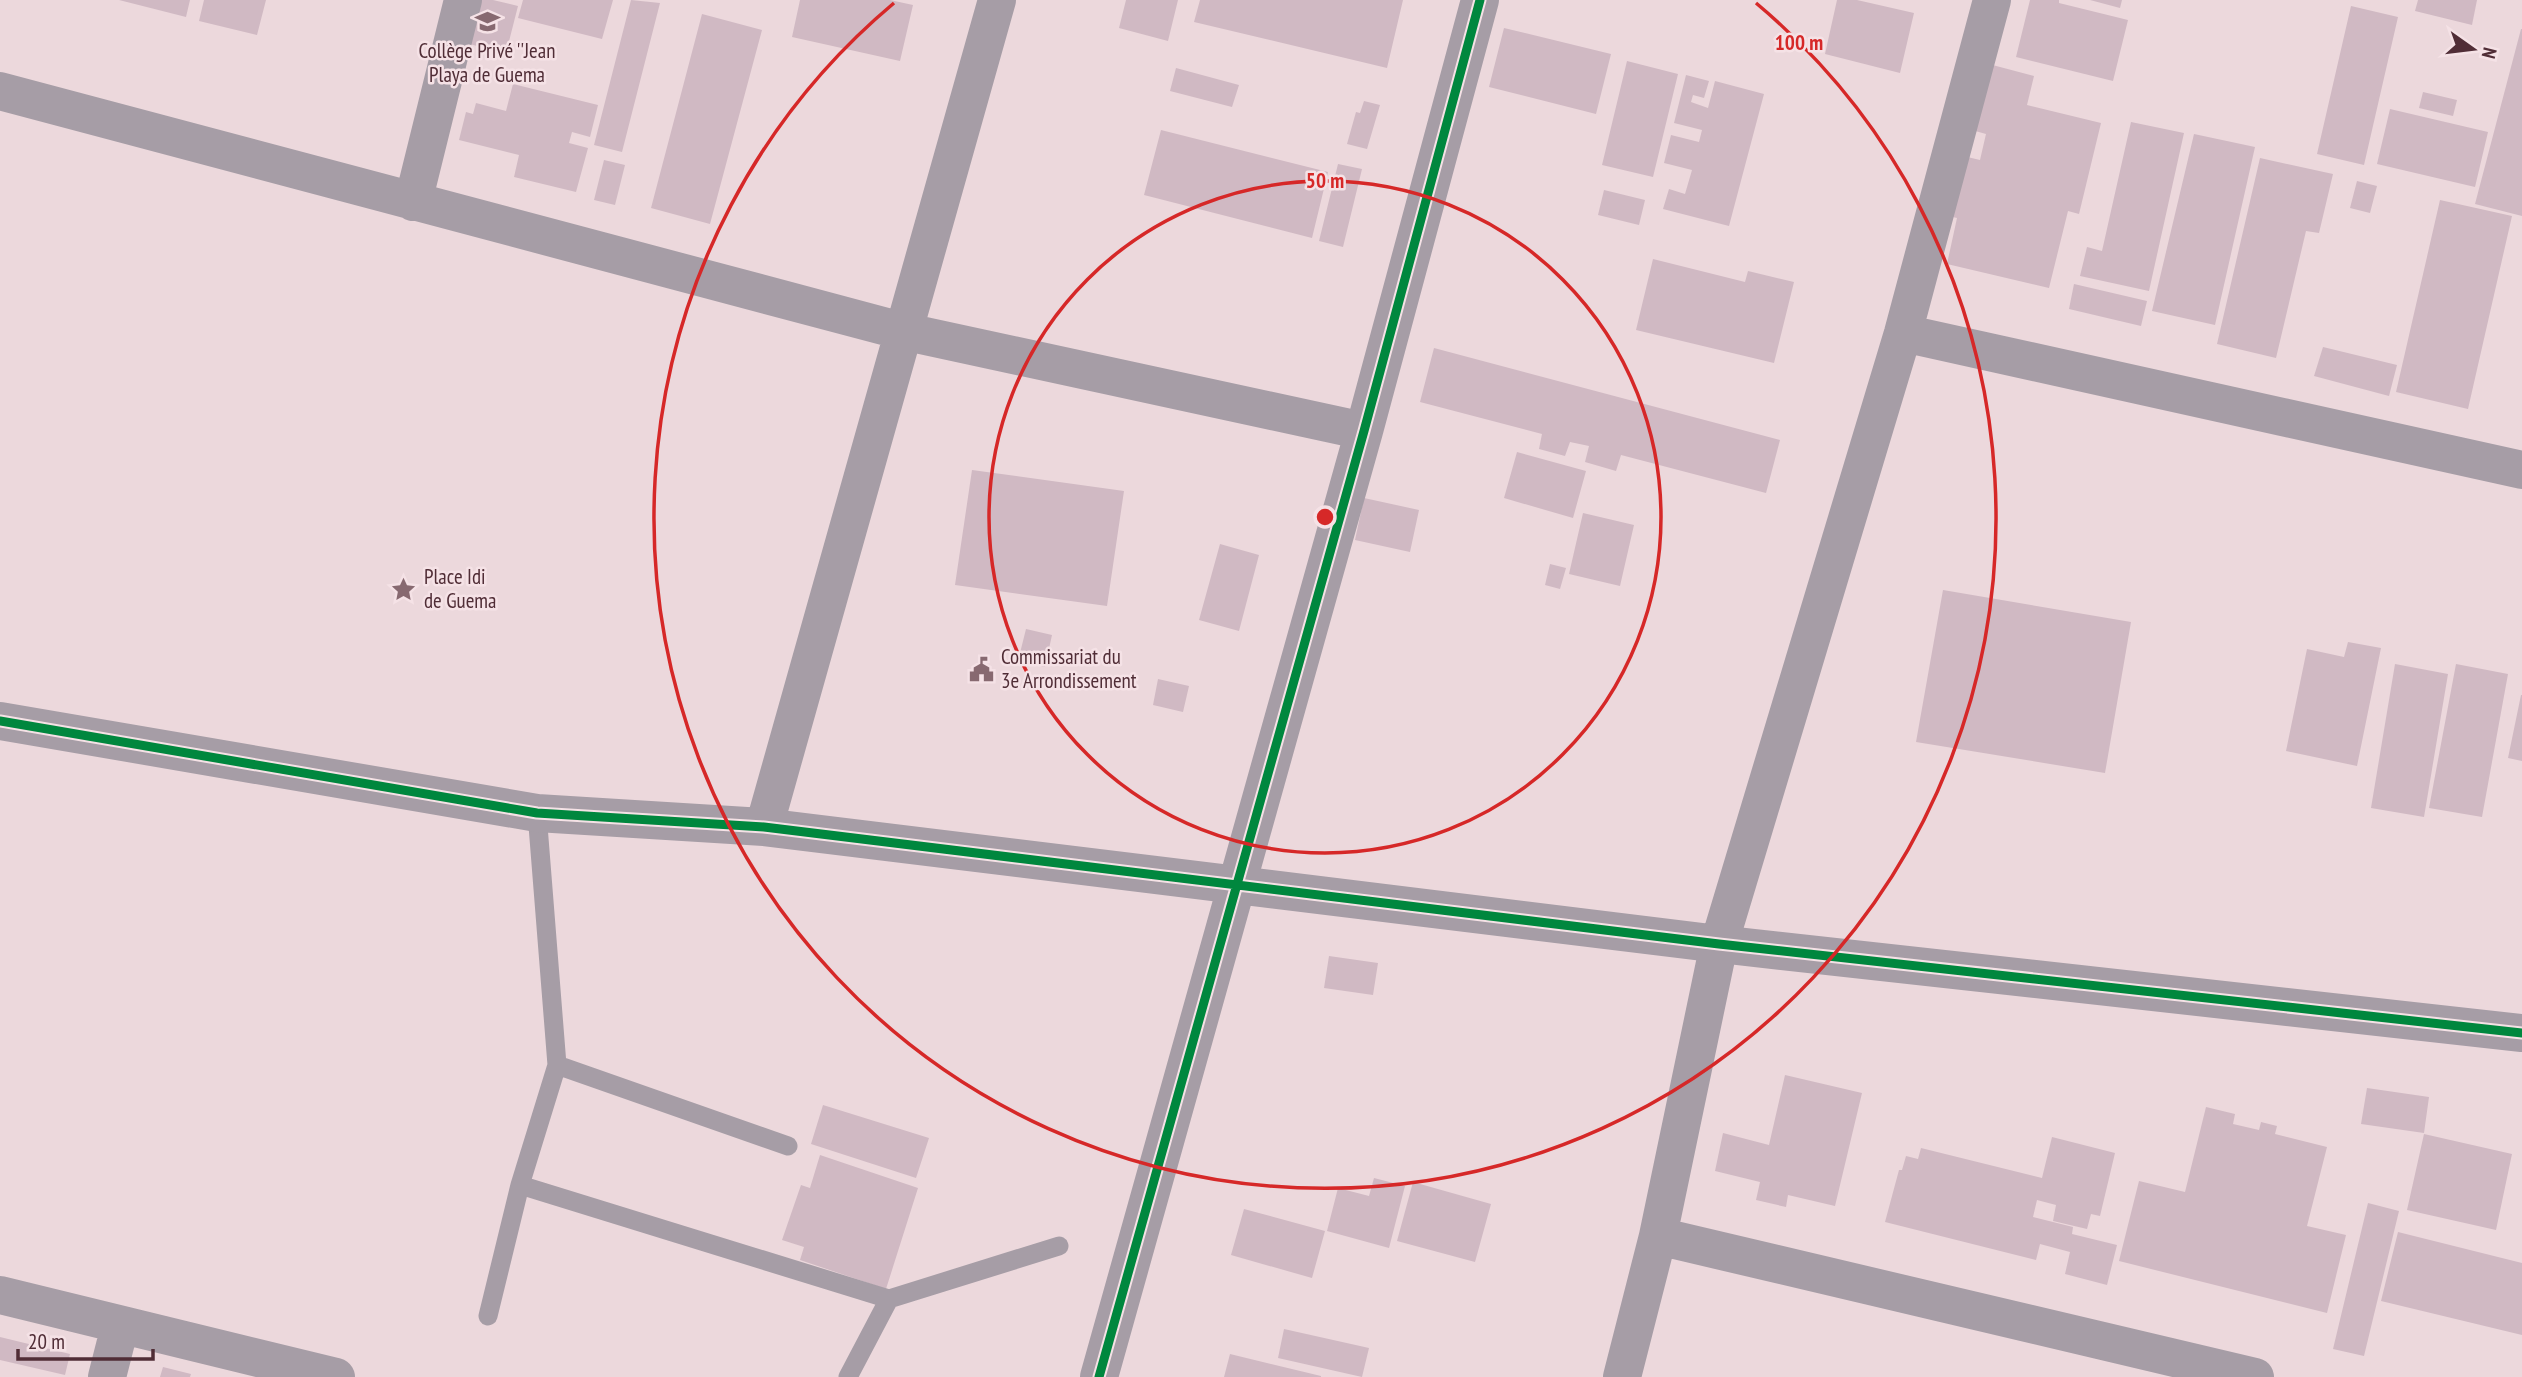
<svg xmlns="http://www.w3.org/2000/svg" width="2522" height="1377" font-family="'PT Sans Narrow',sans-serif">
<style>
.building{fill:#d0b9c3}
.lines{fill:none;stroke-linecap:round;stroke-linejoin:round}
.lane{stroke:#a69da6;stroke-width:19}
.street{stroke:#a69da6;stroke-width:38}
.cycleway-casing{stroke:#f5e2e6;stroke-width:13}
.cycleway{stroke:#00873e;stroke-width:9}
.ring{fill:none;stroke:#d62828;stroke-width:3.5}
.labels{text-anchor:middle;stroke-width:5;stroke-linejoin:round;paint-order:stroke}
.poi-label{font-size:21px;fill:#502d36;stroke:#f5e2e6;text-anchor:start}
.centre{fill:#d62828;stroke:#f5e2e6;stroke-width:3.5}
.ring-label{font-size:21px;text-anchor:middle;font-weight:bold;fill:#d62828;stroke:#f5e2e6;stroke-width:5;stroke-linejoin:round;paint-order:stroke}
</style>
<rect width="100%" height="100%" fill="#ecd8dc"/>
<path class="building" d="M 119,0 L 190,0 L 186,17 Z
M 204,0 L 266,0 L 257,35 L 199,21 Z
M 471,0 L 493,0 L 518,6 L 506,53 L 461,42 Z
M 523,0 L 613,0 L 602,39 L 518,18 Z
M 631,0 L 660,3 L 622,152 L 594,145 Z
M 800,0 L 890,0 L 913,5 L 900,61 L 792,37 Z
M 1126,0 L 1178,0 L 1168,41 L 1119,28 Z
M 1200,0 L 1403,0 L 1387,68 L 1194,22 Z
M 1837,0 L 1857,0 L 1914,13 L 1900,73 L 1825,54 Z
M 2030,0 L 2059,0 L 2059,3 L 2128,20 L 2113,81 L 2016,57 Z
M 2090,0 L 2122,0 L 2120,8 Z
M 2418,0 L 2477,0 L 2472,25 L 2415,11 Z
M 2351,6 L 2398,17 L 2364,165 L 2317,154 Z
M 702,14 L 762,30 L 710,224 L 651,208 Z
M 1504,28 L 1611,54 L 1596,114 L 1489,87 Z
M 2521,29 L 2522,29 L 2522,216 L 2475,204 Z
M 1627,61 L 1678,74 L 1653,177 L 1602,165 Z
M 1985,63 L 2034,76 L 2027,105 L 2101,123 L 2079,214 L 2068,211 L 2049,288 L 1947,264 L 1957,218 L 1944,215 L 1959,155 L 1980,160 L 1986,134 L 1968,129 Z
M 1176,68 L 1239,85 L 1232,107 L 1170,91 Z
M 1686,75 L 1709,81 L 1704,98 L 1693,95 L 1691,102 L 1708,108 L 1715,81 L 1764,94 L 1729,226 L 1663,209 L 1669,189 L 1685,194 L 1692,170 L 1664,163 L 1671,135 L 1699,142 L 1702,130 L 1674,123 Z
M 513,84 L 598,105 L 590,137 L 572,132 L 569,143 L 588,148 L 576,192 L 514,177 L 519,155 L 459,140 L 466,112 L 473,114 L 476,103 L 506,111 Z
M 2423,92 L 2457,100 L 2453,116 L 2419,108 Z
M 1364,101 L 1380,105 L 1367,149 L 1347,144 L 1356,112 L 1360,113 Z
M 2390,109 L 2488,132 L 2475,187 L 2377,164 Z
M 2131,122 L 2184,133 L 2149,291 L 2080,276 L 2087,247 L 2102,251 Z
M 1161,130 L 1328,172 L 1312,238 L 1144,195 Z
M 2194,134 L 2255,147 L 2215,325 L 2152,311 Z
M 2260,158 L 2333,174 L 2319,233 L 2306,231 L 2276,358 L 2217,344 Z
M 604,160 L 625,165 L 615,205 L 594,200 Z
M 1338,164 L 1362,169 L 1343,247 L 1319,241 Z
M 2357,181 L 2377,186 L 2370,213 L 2350,208 Z
M 1604,190 L 1645,200 L 1639,225 L 1598,215 Z
M 2440,200 L 2512,216 L 2468,409 L 2396,392 Z
M 1653,259 L 1745,282 L 1748,271 L 1794,282 L 1774,363 L 1636,330 Z
M 2074,284 L 2147,301 L 2141,326 L 2069,309 Z
M 2323,347 L 2397,365 L 2389,396 L 2314,376 Z
M 1434,348 L 1780,440 L 1766,493 L 1621,455 L 1616,471 L 1585,462 L 1589,446 L 1570,442 L 1565,456 L 1539,449 L 1542,434 L 1420,402 Z
M 1517,452 L 1586,471 L 1573,518 L 1504,498 Z
M 972,470 L 1124,491 L 1107,606 L 955,585 Z
M 1364,498 L 1419,510 L 1410,552 L 1355,540 Z
M 1583,513 L 1634,525 L 1620,586 L 1569,574 Z
M 1220,544 L 1259,555 L 1239,631 L 1199,620 Z
M 1550,564 L 1566,568 L 1560,589 L 1545,585 Z
M 1943,590 L 2131,622 L 2105,773 L 1916,742 Z
M 1026,629 L 1052,635 L 1045,667 L 1018,661 Z
M 2348,642 L 2381,648 L 2357,766 L 2286,751 L 2307,649 L 2344,657 Z
M 2395,664 L 2448,674 L 2424,817 L 2371,808 Z
M 2456,664 L 2508,674 L 2482,817 L 2429,808 Z
M 1158,679 L 1189,686 L 1183,712 L 1153,705 Z
M 2521,695 L 2522,695 L 2522,761 L 2508,758 Z
M 1329,956 L 1378,963 L 1373,995 L 1324,988 Z
M 1785,1075 L 1862,1093 L 1835,1206 L 1788,1195 L 1786,1207 L 1756,1200 L 1760,1182 L 1715,1171 L 1723,1133 L 1769,1145 Z
M 2367,1088 L 2429,1097 L 2424,1133 L 2361,1124 Z
M 823,1105 L 929,1138 L 916,1178 L 811,1144 Z
M 2206,1107 L 2235,1114 L 2233,1124 L 2259,1130 L 2261,1122 L 2277,1126 L 2275,1134 L 2327,1147 L 2307,1226 L 2346,1235 L 2327,1313 L 2119,1261 L 2139,1181 L 2185,1192 Z
M 2424,1134 L 2512,1154 L 2496,1230 L 2407,1210 Z
M 2052,1137 L 2115,1153 L 2100,1216 L 2091,1214 L 2087,1229 L 2053,1221 L 2056,1205 L 2037,1200 L 2033,1217 L 2073,1227 L 2072,1234 L 2117,1245 L 2107,1285 L 2065,1274 L 2070,1252 L 2040,1244 L 2036,1260 L 1885,1222 L 1899,1170 L 1902,1170 L 1906,1156 L 1918,1159 L 1921,1148 L 2042,1178 Z
M 820,1155 L 918,1188 L 886,1289 L 800,1260 L 804,1247 L 782,1240 L 801,1185 L 810,1188 Z
M 1374,1178 L 1405,1186 L 1389,1248 L 1327,1231 L 1338,1188 L 1369,1196 Z
M 1413,1182 L 1491,1204 L 1475,1262 L 1397,1241 Z
M 2368,1203 L 2399,1211 L 2364,1356 L 2333,1349 Z
M 1244,1209 L 1325,1231 L 1312,1278 L 1231,1255 Z
M 2398,1232 L 2522,1263 L 2522,1335 L 2381,1301 Z
M 1284,1329 L 1369,1348 L 1362,1377 L 1278,1358 Z
M 0,1337 L 70,1354 L 65,1375 L 0,1360 Z
M 1230,1354 L 1321,1376 L 1321,1377 L 1224,1377 Z
M 163,1367 L 191,1374 L 190,1377 L 160,1377 Z"/>
<g class="lines">
<path class="lane" d="M 557,1065 L 788,1146
M 520,1185 L 889,1299
M 488,1316 L 520,1185 L 557,1065 L 537,813
M 848,1377 L 889,1299 L 1059,1246"/>
<path class="street" d="M 0,91 L 902,331 L 1364,431
M 413,202 L 463,0
M 1903,333 L 2522,470
M 0,721 L 537,813 L 764,827 L 1719,944 L 2522,1033
M 764,827 L 997,0
M 1658,1236 L 2255,1377
M 0,1295 L 336,1377
M 107,1377 L 120,1326
M 1099,1377 L 1364,431 L 1480,0
M 1622,1377 L 1658,1236 L 1719,944 L 1903,333 L 1992,0"/>
<defs>
<path id="cycleway" d="M 0,721 L 537,813 L 764,827 L 1719,944 L 2522,1033
M 1099,1377 L 1364,431 L 1480,0"/>
</defs>
<use href="#cycleway" class="cycleway-casing"/>
<use href="#cycleway" class="cycleway"/>
</g>
<g class="ring">
<circle cx="1325" cy="517" r="336"/>
<path d="M1756 3A671 671 0 1 1 894 3"/>
</g>
<defs>
<symbol id="school-bare" viewBox="-9 -9 18 18"><path d="M0-5L7-2L0 1L-7-2ZM-4 1L0 2.5L4 1V4Q0 6-4 4Z" fill="#876970" stroke="#f5e2e6" stroke-width="2.5" paint-order="stroke"/></symbol>
<symbol id="sight-bare" viewBox="-9 -9 18 18"><path d="M0-6L1.8-2.2L6-1.7L2.9 1.2L3.7 5.4L0 3.3L-3.7 5.4L-2.9 1.2L-6-1.7L-1.8-2.2Z" fill="#876970" stroke="#f5e2e6" stroke-width="2.5" paint-order="stroke"/></symbol>
<symbol id="civic-bare" viewBox="-9 -9 18 18"><path d="M-.6-6.5H3V-4.5H.6V-3L4-1V1h2V6H-6V1h2V-1L-.6-3ZM-1.2 2.5V6h2.4V2.5Z" fill="#876970" stroke="#f5e2e6" stroke-width="2.5" paint-order="stroke"/></symbol>
</defs>
<g fill-rule="evenodd">
<use href="#school-bare" x="470" y="4" width="35" height="35"/>
<use href="#sight-bare" x="386" y="572" width="35" height="35"/>
<use href="#civic-bare" x="964" y="652" width="35" height="35"/>
</g>
<g class="labels">
<g class="poi-label">
<text x="487" y="58" text-anchor="middle">Collège Privé ''Jean<tspan x="487" dy="24">Playa de Guema</tspan></text>
<text x="424" y="584">Place Idi<tspan x="424" dy="24">de Guema</tspan></text>
<text x="1001" y="664">Commissariat du<tspan x="1001" dy="24">3e Arrondissement</tspan></text>
</g>
</g>
<circle cx="1325" cy="517" r="10" class="centre"/>
<g class="ring-label">
<text x="1799" y="50">100 m</text>
<text x="1325" y="188">50 m</text>
</g>
<g transform="translate(2473 49) rotate(104)" stroke="#f5e2e6" stroke-width="5" paint-order="stroke">
<path d="M0-5L12 26L0 18L-12 26Z" fill="#502d36"/>
<text y="-10" font-size="19" font-weight="bold" text-anchor="middle" fill="#502d36">N</text>
</g>
<path d="M18 1349v10h135v-10" fill="none" stroke="#502d36" stroke-width="3.5"/>
<text x="28" y="1349" font-size="21" fill="#502d36" stroke="#f5e2e6" stroke-width="5" paint-order="stroke">20 m</text>
</svg>
